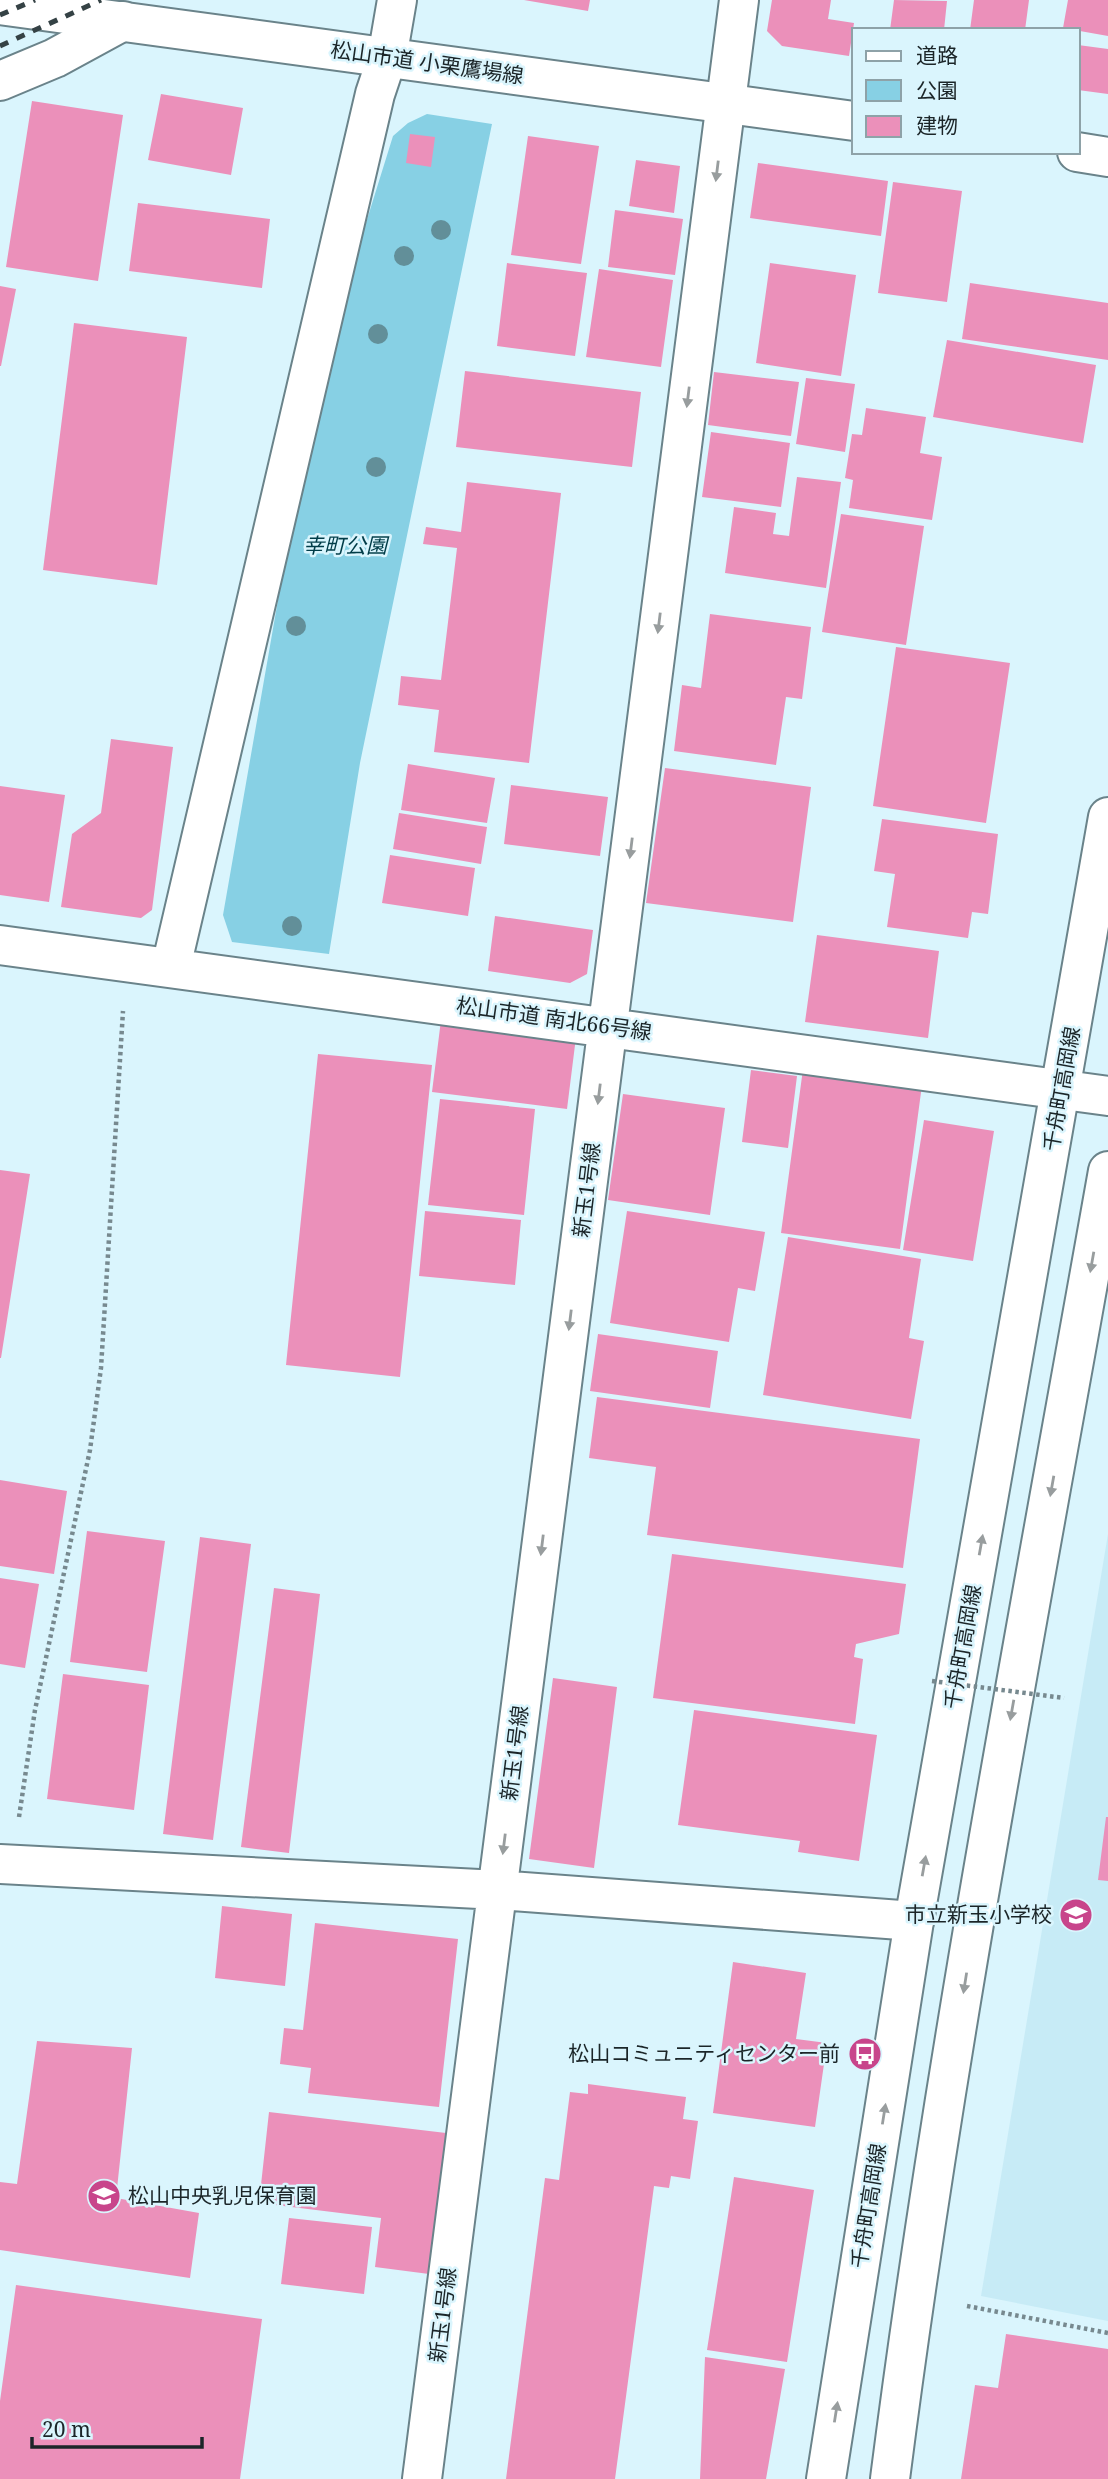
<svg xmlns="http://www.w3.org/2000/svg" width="1108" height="2479" font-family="'Noto Serif','Noto Sans JP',serif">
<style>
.built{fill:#c7ebf6}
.green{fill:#87d0e4}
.building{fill:#eb90ba}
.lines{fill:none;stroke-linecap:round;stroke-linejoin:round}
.minor-casing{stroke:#6a838a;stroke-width:42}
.tertiary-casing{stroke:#6a838a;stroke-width:42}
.path{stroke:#77898f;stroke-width:4.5;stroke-dasharray:3.5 3.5;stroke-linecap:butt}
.minor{stroke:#fff;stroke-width:38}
.tertiary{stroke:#fff;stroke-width:38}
.rail{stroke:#354245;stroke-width:5;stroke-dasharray:9 9;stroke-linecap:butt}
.path-bridge{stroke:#77898f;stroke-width:4.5;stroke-dasharray:3.5 3.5;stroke-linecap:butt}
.tree{fill:#628f99}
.oneway{fill:#989d9e}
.labels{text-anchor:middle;stroke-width:5;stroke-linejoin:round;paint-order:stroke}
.street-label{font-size:21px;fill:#1b2528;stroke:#daf5fd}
.park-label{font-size:21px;font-style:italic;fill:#003c48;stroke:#daf5fd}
.poi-label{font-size:21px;fill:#1b2528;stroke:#daf5fd;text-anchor:end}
</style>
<rect width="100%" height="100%" fill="#daf5fd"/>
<path class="built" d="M 1108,1534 L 1108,2321 L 981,2296 Z"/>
<path class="green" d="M 427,114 L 492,124 L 360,763 L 329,954 L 232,942 L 223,915 L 289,537 L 328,345 L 393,136 L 408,123 Z"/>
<path class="building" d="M 524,0 L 590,0 L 588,11 Z
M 772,0 L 831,0 L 828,19 L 854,23 L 849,56 L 782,46 L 767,31 Z
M 894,0 L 947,1 L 944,30 L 890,30 Z
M 974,0 L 1029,0 L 1025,30 L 970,30 Z
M 1068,0 L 1108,0 L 1108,36 L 1063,28 Z
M 1078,45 L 1108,49 L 1108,94 L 1078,90 Z
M 161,94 L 243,108 L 231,175 L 148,160 Z
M 32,101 L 123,115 L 98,281 L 6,267 Z
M 410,134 L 435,137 L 431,167 L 406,163 Z
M 528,136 L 599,146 L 581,264 L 511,255 Z
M 636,160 L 680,166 L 674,213 L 629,206 Z
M 758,163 L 888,181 L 881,236 L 750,218 Z
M 893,182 L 962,191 L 947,302 L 878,293 Z
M 138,203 L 270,219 L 262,288 L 129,271 Z
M 615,210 L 683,219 L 675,275 L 608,267 Z
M 507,263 L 587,273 L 575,356 L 497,346 Z
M 770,263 L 856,275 L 841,376 L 756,363 Z
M 599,269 L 673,280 L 661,367 L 586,357 Z
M 970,283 L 1108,303 L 1108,360 L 962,339 Z
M 0,286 L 16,289 L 1,366 L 0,366 Z
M 74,323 L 187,337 L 157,585 L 43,570 Z
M 947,340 L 1096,365 L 1083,443 L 933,417 Z
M 465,371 L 641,392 L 632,467 L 456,447 Z
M 714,372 L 799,382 L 791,436 L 708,425 Z
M 806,378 L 855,384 L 845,452 L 796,444 Z
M 866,408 L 926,417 L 920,453 L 942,457 L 932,520 L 849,508 L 853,480 L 845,478 L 852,434 L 862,435 Z
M 711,432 L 790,443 L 781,507 L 702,497 Z
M 797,477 L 841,482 L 826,588 L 725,573 L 734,507 L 776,513 L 773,534 L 789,536 Z
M 467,482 L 561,493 L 529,763 L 434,752 L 439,710 L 398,705 L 401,676 L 441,680 L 457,548 L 423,544 L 426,527 L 461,532 Z
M 841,514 L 924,526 L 906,645 L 822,632 Z
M 710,614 L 811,627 L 802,699 L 786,697 L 776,765 L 674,751 L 682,685 L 701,688 Z
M 896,647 L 1010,663 L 986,823 L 873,806 Z
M 111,739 L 173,747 L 152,910 L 141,918 L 61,907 L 72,834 L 101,813 Z
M 408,764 L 495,778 L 487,823 L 401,810 Z
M 665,768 L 811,787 L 793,922 L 646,903 Z
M 511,785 L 608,797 L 600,856 L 504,844 Z
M 0,786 L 65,795 L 49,902 L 0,895 Z
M 399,813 L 487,827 L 481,864 L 393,849 Z
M 882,819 L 998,834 L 988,914 L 972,912 L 968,938 L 887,927 L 895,874 L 874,871 Z
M 390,855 L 475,868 L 468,916 L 382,903 Z
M 495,916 L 593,930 L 587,974 L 570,983 L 488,971 Z
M 817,935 L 939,951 L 928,1038 L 805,1022 Z
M 442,1012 L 577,1029 L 567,1109 L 432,1092 Z
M 318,1054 L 432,1065 L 400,1377 L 286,1365 Z
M 803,1069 L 922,1085 L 900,1249 L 781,1233 Z
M 751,1070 L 797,1076 L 788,1148 L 742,1142 Z
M 623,1094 L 725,1108 L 710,1215 L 608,1200 Z
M 440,1099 L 535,1109 L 524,1215 L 428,1205 Z
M 924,1120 L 994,1131 L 973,1261 L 903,1250 Z
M 0,1170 L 30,1174 L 1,1358 L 0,1358 Z
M 425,1211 L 521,1220 L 515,1285 L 419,1276 Z
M 627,1211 L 765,1232 L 755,1291 L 738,1288 L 729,1342 L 610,1323 Z
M 788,1237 L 921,1259 L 909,1338 L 924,1341 L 911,1419 L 763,1395 Z
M 598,1334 L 718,1351 L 710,1408 L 590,1391 Z
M 597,1397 L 920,1439 L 903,1568 L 647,1535 L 656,1467 L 589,1458 Z
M 0,1480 L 67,1491 L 54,1574 L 0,1566 Z
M 87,1531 L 165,1541 L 147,1672 L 70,1662 Z
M 200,1537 L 251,1544 L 213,1840 L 163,1834 Z
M 672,1554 L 906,1584 L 899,1634 L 856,1644 L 854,1657 L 863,1659 L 855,1724 L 653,1698 Z
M 0,1578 L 39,1584 L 25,1668 L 0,1664 Z
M 274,1588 L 320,1594 L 289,1853 L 241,1847 Z
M 63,1674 L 149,1685 L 134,1810 L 47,1799 Z
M 553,1678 L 617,1687 L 594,1868 L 529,1859 Z
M 694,1710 L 877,1735 L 859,1861 L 798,1852 L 800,1841 L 678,1825 Z
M 1106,1817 L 1108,1817 L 1108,1881 L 1098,1880 Z
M 222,1906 L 292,1914 L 285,1986 L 215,1978 Z
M 315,1923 L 458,1939 L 439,2107 L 308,2093 L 311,2068 L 280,2064 L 284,2028 L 303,2030 Z
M 733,1962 L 806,1973 L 796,2039 L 827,2043 L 815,2127 L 713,2113 Z
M 37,2041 L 132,2048 L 116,2198 L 199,2213 L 190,2278 L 0,2250 L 0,2182 L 17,2184 Z
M 588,2084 L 686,2097 L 683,2119 L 698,2121 L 690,2179 L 671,2176 L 669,2188 L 654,2186 L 615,2479 L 506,2479 L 545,2178 L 559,2180 L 570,2092 L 588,2094 Z
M 269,2112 L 446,2133 L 429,2274 L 375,2267 L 381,2218 L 259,2203 Z
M 734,2177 L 814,2190 L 787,2362 L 707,2350 Z
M 289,2218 L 372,2227 L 364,2294 L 281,2284 Z
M 16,2285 L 262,2319 L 240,2479 L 0,2479 L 0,2401 Z
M 1006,2334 L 1108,2349 L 1108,2479 L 961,2479 L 975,2385 L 998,2388 Z
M 705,2357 L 785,2369 L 766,2479 L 700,2479 Z"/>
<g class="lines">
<defs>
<path id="minor" d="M 0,81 L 55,58 L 123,21
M 0,945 L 1108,1096
M 171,967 L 375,94 L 387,58 L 397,0
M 0,1864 L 498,1890 L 914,1921
M 422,2479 L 739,0"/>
<path id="tertiary" d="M 0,5 L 854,121
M 1077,152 L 1108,157
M 826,2479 L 914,1921 L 1108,817
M 890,2479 C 946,2041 1031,1606 1108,1171"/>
</defs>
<use href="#minor" class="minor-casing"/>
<use href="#tertiary" class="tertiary-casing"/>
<path class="path" d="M 19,1817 L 35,1710 L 90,1450 L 101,1368 L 123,1011
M 967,2306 L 1108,2333"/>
<use href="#minor" class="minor"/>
<use href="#tertiary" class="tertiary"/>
<path class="rail" d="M 0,15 L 35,0
M 0,46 L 101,0"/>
<path class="path-bridge" d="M 932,1681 L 1064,1698"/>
</g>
<g class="tree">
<circle cx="441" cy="230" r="10"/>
<circle cx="404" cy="256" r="10"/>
<circle cx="378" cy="334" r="10"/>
<circle cx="376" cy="467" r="10"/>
<circle cx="296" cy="626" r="10"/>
<circle cx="292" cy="926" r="10"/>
</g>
<defs><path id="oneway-solid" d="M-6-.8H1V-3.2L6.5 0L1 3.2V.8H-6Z" transform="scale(1.75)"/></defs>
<g class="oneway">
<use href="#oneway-solid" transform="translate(717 171) rotate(97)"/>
<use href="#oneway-solid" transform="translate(688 397) rotate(97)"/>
<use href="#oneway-solid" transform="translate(659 623) rotate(97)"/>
<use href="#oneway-solid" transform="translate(631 848) rotate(97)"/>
<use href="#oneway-solid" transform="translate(599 1094) rotate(97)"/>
<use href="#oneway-solid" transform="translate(1092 1262) rotate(100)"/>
<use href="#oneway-solid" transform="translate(570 1320) rotate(97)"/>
<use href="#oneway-solid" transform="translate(1052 1486) rotate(100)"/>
<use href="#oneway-solid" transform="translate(542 1545) rotate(97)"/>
<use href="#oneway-solid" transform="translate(981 1545) rotate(-80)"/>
<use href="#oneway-solid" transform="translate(1012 1710) rotate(100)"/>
<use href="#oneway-solid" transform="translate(504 1844) rotate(97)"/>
<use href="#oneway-solid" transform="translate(924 1866) rotate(-80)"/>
<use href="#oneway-solid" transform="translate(965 1983) rotate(99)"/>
<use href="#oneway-solid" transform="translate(884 2114) rotate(-81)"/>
<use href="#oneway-solid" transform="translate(836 2412) rotate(-81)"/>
</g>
<defs>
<symbol id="school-disc" viewBox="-11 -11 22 22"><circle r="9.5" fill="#c8458b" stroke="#daf5fd"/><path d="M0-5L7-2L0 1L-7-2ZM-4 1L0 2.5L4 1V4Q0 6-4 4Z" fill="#fff"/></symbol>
<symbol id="bus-disc" viewBox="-11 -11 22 22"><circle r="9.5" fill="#c8458b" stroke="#daf5fd"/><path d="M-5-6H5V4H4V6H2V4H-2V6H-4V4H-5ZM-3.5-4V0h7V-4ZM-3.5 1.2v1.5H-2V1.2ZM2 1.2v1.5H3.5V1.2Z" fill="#fff"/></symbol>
</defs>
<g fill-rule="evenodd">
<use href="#school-disc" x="1057" y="1896" width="38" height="38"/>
<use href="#bus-disc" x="846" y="2035" width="38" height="38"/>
<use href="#school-disc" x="85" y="2177" width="38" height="38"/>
</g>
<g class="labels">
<g class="street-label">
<text transform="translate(427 63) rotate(8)" y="7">松山市道 小栗鷹場線</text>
<text transform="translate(554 1019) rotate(8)" y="7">松山市道 南北66号線</text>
<text transform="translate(1062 1089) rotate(-80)" y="7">千舟町高岡線</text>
<text transform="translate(587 1190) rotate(-83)" y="7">新玉1号線</text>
<text transform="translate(963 1647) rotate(-80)" y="7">千舟町高岡線</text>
<text transform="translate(515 1753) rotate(-83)" y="7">新玉1号線</text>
<text transform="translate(869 2206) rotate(-81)" y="7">千舟町高岡線</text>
<text transform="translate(443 2315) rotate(-83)" y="7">新玉1号線</text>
</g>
<g class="park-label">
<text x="345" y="553">幸町公園</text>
</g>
<g class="poi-label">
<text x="1052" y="1922">市立新玉小学校</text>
<text x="840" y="2061">松山コミュニティセンター前</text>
<text x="128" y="2203" text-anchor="start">松山中央乳児保育園</text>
</g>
</g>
<rect x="852" y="28" width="228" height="126" fill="#daf5fd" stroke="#8ea2a8" stroke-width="2"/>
<rect x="866" y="51" width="35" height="10" fill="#ffffff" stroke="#8ea2a8" stroke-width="2"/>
<text x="916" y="63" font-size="21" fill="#1b2528">道路</text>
<rect x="866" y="80" width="35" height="21" fill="#87d0e4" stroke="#8ea2a8" stroke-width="2"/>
<text x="916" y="98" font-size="21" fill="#1b2528">公園</text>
<rect x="866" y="116" width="35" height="21" fill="#eb90ba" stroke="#8ea2a8" stroke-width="2"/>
<text x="916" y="133" font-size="21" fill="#1b2528">建物</text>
<path d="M32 2437v10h170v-10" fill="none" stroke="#1b2528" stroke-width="3.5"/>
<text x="42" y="2437" font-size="21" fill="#1b2528" stroke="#daf5fd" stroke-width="5" paint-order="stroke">20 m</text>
</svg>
